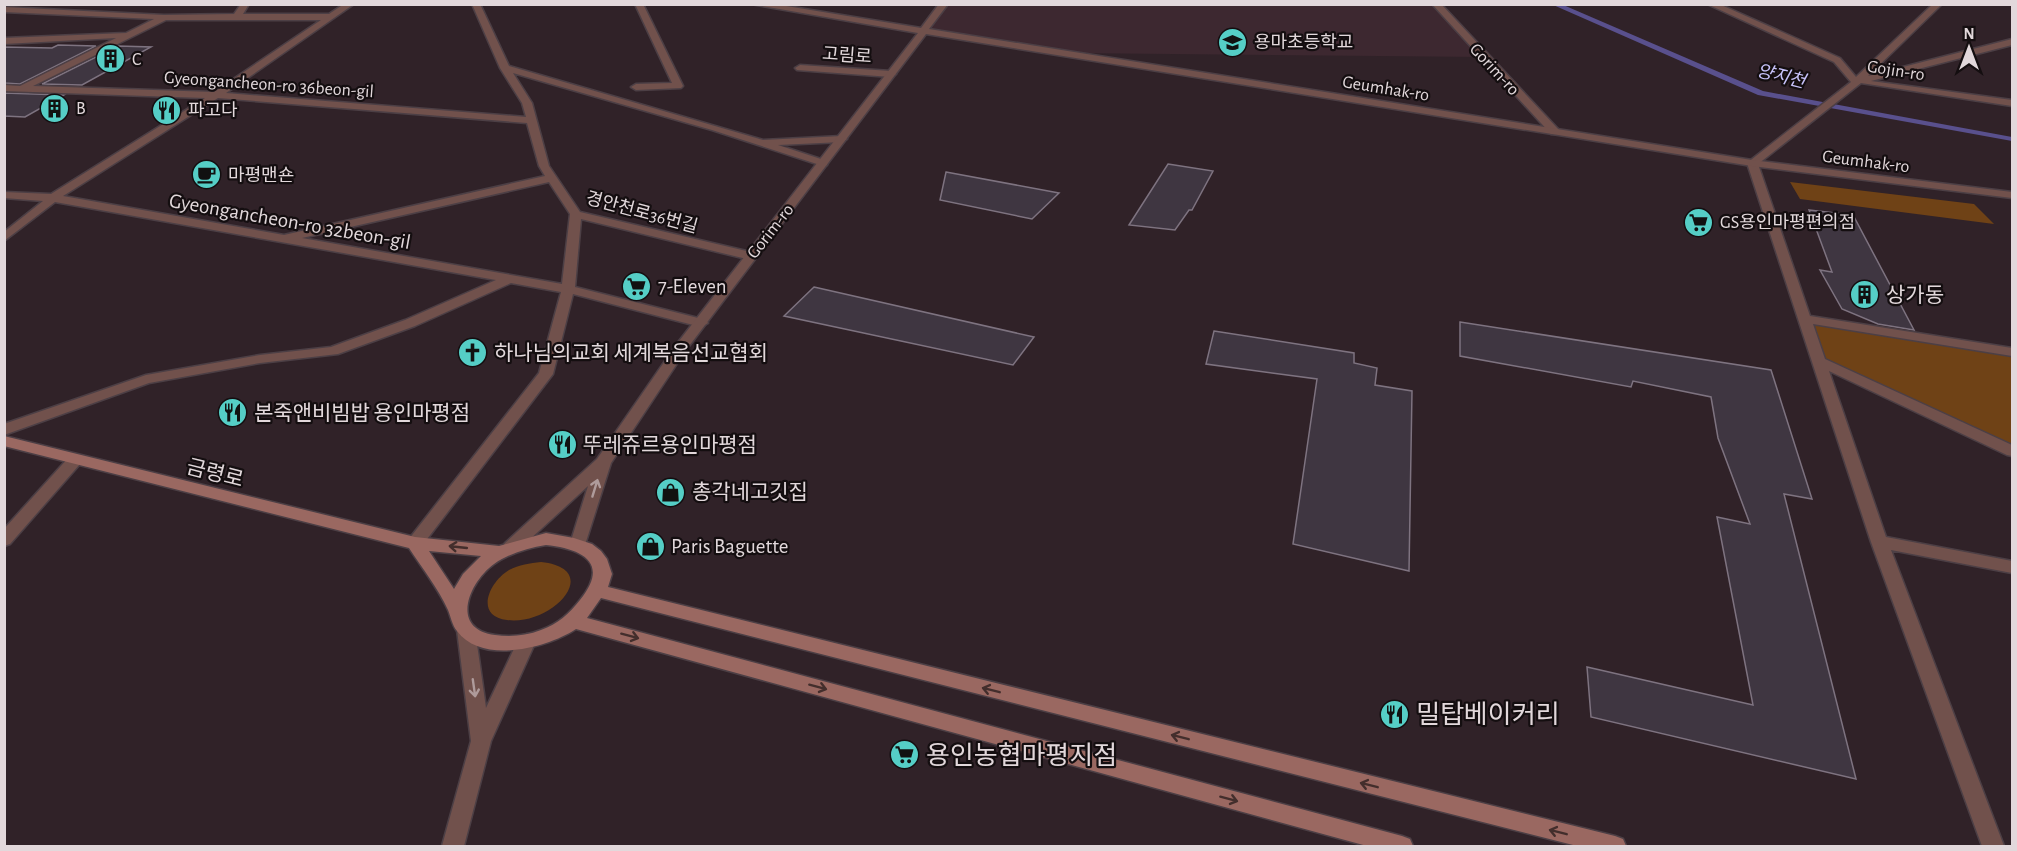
<svg xmlns="http://www.w3.org/2000/svg" width="2017" height="851" font-family="'Alegreya Sans','Noto Sans KR',sans-serif">
<style>
.built{fill:#3d2830}
.green{fill:#6f4216}
.lines{fill:none;stroke-linecap:round;stroke-linejoin:round}
.stream{fill:#59508d;fill-rule:evenodd}
.building{fill:#3f3641;stroke:#7e7380;stroke-width:1.5}
.minor-casing{stroke:#4c3f45;stroke-width:3}
.tertiary-casing{stroke:#4c3f45;stroke-width:3}
.secondary-casing{stroke:#4c3f45;stroke-width:3}
.minor{fill:#71514c;fill-rule:evenodd}
.tertiary{fill:#71514c;fill-rule:evenodd}
.secondary{fill:#9a6861;fill-rule:evenodd}
.oneway{stroke:#af9b9b}
.oneway2{stroke:#432e2c}
.labels{text-anchor:middle;stroke-width:4.5;stroke-linejoin:round;paint-order:stroke}
.far-poi-label{font-size:18px;fill:#e2d8db;stroke:#140e10;text-anchor:start}
.far-street-label{font-size:18px;fill:#e2d8db;stroke:#140e10}
.far-water-label{font-size:18px;font-style:italic;fill:#c7c2fa;stroke:#140e10}
.street-label{font-size:21px;fill:#e2d8db;stroke:#140e10}
.poi-label{font-size:21px;fill:#e2d8db;stroke:#140e10;text-anchor:start}
.near-poi-label{font-size:26px;fill:#e2d8db;stroke:#140e10;text-anchor:start}
</style>
<rect width="100%" height="100%" fill="#302228"/>
<path class="built" d="M 944,4 L 1436,5 L 1483,57 L 1068,53 L 925,30 Z"/>
<path class="green" d="M 1790,182 L 1974,204 L 1994,224 L 1800,199 Z
M 1804,319 L 2012,352 L 2012,451 L 1818,361 Z
M 541,562 C 605,569 552,626 507,620 C 474,616 489,582 509,570 C 519,565 530,563 541,562 Z"/>
<g class="lines">
<path class="stream" d="M 1551,4 L 1561,4 L 1763,91 L 2012,137 L 2012,141 L 1758,95 Z"/>
</g>
<path class="building" d="M 58,45 L 96,46 L 20,84 L 4,83 L 4,47 L 52,48 Z
M 118,46 L 151,47 L 82,85 L 42,84 Z
M 4,93 L 64,95 L 25,117 L 4,116 Z
M 1168,164 L 1213,171 L 1192,210 L 1189,210 L 1175,230 L 1129,225 Z
M 946,172 L 1059,193 L 1032,219 L 940,200 Z
M 1809,210 L 1853,215 L 1914,330 L 1878,324 L 1842,309 L 1820,270 L 1832,272 Z
M 814,287 L 1034,337 L 1013,365 L 784,316 Z
M 1460,322 L 1771,370 L 1812,499 L 1784,494 L 1856,779 L 1591,717 L 1587,667 L 1753,705 L 1717,517 L 1750,524 L 1718,438 L 1711,397 L 1633,381 L 1631,387 L 1460,356 Z
M 1214,331 L 1354,353 L 1354,363 L 1377,368 L 1375,385 L 1412,391 L 1409,571 L 1293,544 L 1317,379 L 1206,364 Z"/>
<g class="lines">
<defs>
<path id="minor" d="M 241,4 L 249,4 L 243,14 L 329,14 L 344,4 L 354,4 L 226,93 L 526,117 L 522,103 L 500,68 L 472,4 L 480,4 L 509,66 L 763,140 L 842,136 L 847,139 L 842,142 L 778,145 L 827,161 L 827,165 L 823,166 L 712,130 L 513,73 L 532,103 L 549,166 L 580,212 L 755,253 L 757,256 L 751,260 L 581,219 L 575,287 L 706,320 L 708,323 L 701,327 L 573,294 L 553,374 L 421,547 L 409,547 L 407,543 L 409,539 L 539,373 L 561,292 L 511,283 L 415,326 L 338,354 L 260,363 L 149,383 L 4,435 L 4,424 L 146,375 L 260,355 L 331,347 L 405,320 L 496,280 L 55,202 L 4,241 L 4,232 L 43,201 L 4,198 L 4,192 L 51,194 L 205,98 L 4,91 L 4,85 L 20,86 L 116,38 L 4,44 L 4,38 L 126,33 L 154,19 L 4,12 L 4,7 L 164,15 L 234,14 ZM 166,20 L 321,20 L 214,92 L 33,86 ZM 218,98 L 527,123 L 539,166 L 545,176 L 284,235 L 63,196 ZM 549,182 L 570,214 L 562,284 L 302,238 Z
M 635,4 L 643,4 L 683,86 L 681,88 L 636,90 L 631,87 L 636,84 L 672,83 Z
M 1432,4 L 1441,4 L 1559,130 L 1559,134 L 1551,134 Z
M 1707,4 L 1719,4 L 1840,58 L 1856,77 L 1933,4 L 1942,4 L 1868,76 L 2012,39 L 2012,45 L 1871,81 L 2012,100 L 2012,106 L 1861,83 L 1758,164 L 1810,316 L 2012,348 L 2012,356 L 1813,324 L 1825,359 L 2012,445 L 2012,456 L 2007,455 L 1829,371 L 1886,537 L 2012,561 L 2012,573 L 1891,550 L 2004,846 L 1982,846 L 1871,542 L 1747,163 L 1851,82 L 1834,62 Z
M 800,65 L 891,71 L 896,74 L 891,77 L 797,70 L 795,68 Z
M 75,455 L 83,460 L 80,464 L 10,544 L 4,546 L 4,529 L 70,456 Z"/>
<path id="tertiary" d="M 751,4 L 774,4 L 921,28 L 939,4 L 948,4 L 929,29 L 1752,160 L 2012,192 L 2012,198 L 1752,166 L 926,34 L 686,350 L 611,463 L 584,548 L 572,548 L 570,544 L 588,486 L 517,551 L 511,553 L 505,551 L 503,547 L 505,543 L 597,459 L 676,345 L 918,33 Z
M 466,623 L 472,625 L 475,630 L 486,708 L 520,636 L 527,634 L 534,636 L 536,641 L 491,741 L 464,846 L 442,846 L 471,741 L 457,630 L 460,625 Z"/>
<path id="secondary" d="M 4,436 L 415,537 L 499,546 L 546,533 L 574,538 L 592,544 L 601,551 L 607,559 L 612,574 L 608,587 L 1615,836 L 1623,839 L 1626,846 L 1577,846 L 601,598 L 587,618 L 1402,836 L 1410,839 L 1413,846 L 1367,846 L 576,629 C 547,648 482,665 457,631 C 452,625 451,617 448,610 C 438,588 422,568 409,548 L 4,446 ZM 546,545 C 583,549 610,563 580,600 C 569,614 558,624 541,630 C 526,636 510,637 495,635 C 449,629 469,582 494,564 C 510,553 528,548 546,545 ZM 429,551 L 481,556 L 463,574 L 454,589 Z"/>
</defs>
<use href="#minor" class="minor-casing"/>
<use href="#tertiary" class="tertiary-casing"/>
<use href="#secondary" class="secondary-casing"/>
<use href="#minor" class="minor"/>
<use href="#tertiary" class="tertiary"/>
<use href="#secondary" class="secondary"/>
</g>
<defs><path id="oneway-shaft" d="M-6 0H5M1.5-3L5.5 0L1.5 3" fill="none" stroke-width="1.6" stroke-linecap="round" stroke-linejoin="round" transform="scale(1.5)"/></defs>
<g class="oneway">
<use href="#oneway-shaft" transform="translate(595 488) rotate(-73)"/>
<use href="#oneway-shaft" transform="translate(474 688) rotate(82)"/>
</g>
<g class="oneway2">
<use href="#oneway-shaft" transform="translate(458 547) rotate(-174)"/>
<use href="#oneway-shaft" transform="translate(630 636) rotate(15)"/>
<use href="#oneway-shaft" transform="translate(818 687) rotate(15)"/>
<use href="#oneway-shaft" transform="translate(991 690) rotate(-166)"/>
<use href="#oneway-shaft" transform="translate(1180 737) rotate(-166)"/>
<use href="#oneway-shaft" transform="translate(1369 785) rotate(-166)"/>
<use href="#oneway-shaft" transform="translate(1229 799) rotate(15)"/>
<use href="#oneway-shaft" transform="translate(1558 832) rotate(-166)"/>
</g>
<defs>
<symbol id="school-disc" viewBox="-11 -11 22 22"><circle r="9.5" fill="#55cec6" stroke="#140e10"/><path d="M0-5L7-2L0 1L-7-2ZM-4 1L0 2.5L4 1V4Q0 6-4 4Z" fill="#111"/></symbol>
<symbol id="building-disc" viewBox="-11 -11 22 22"><circle r="9.5" fill="#55cec6" stroke="#140e10"/><path d="M-4-6H4V6H1V3H-1V6H-4ZM-2.5-4.3h1.7v1.8h-1.7ZM.8-4.3h1.7v1.8H.8ZM-2.5-1h1.7V.8h-1.7ZM.8-1h1.7V.8H.8Z" fill="#111"/></symbol>
<symbol id="restaurant-disc" viewBox="-11 -11 22 22"><circle r="9.5" fill="#55cec6" stroke="#140e10"/><path d="M-5-6h1v4h1v-4h1v4h1v-4h1v5L-1.5 .5V6h-2V.5L-5-1ZM5-6V6H3V1.5H1.5Q1.5-4 5-6Z" fill="#111"/></symbol>
<symbol id="cafe-disc" viewBox="-11 -11 22 22"><circle r="9.5" fill="#55cec6" stroke="#140e10"/><path d="M-5.5-4.5H6V0H3Q3 3.5 0 3.5H-2.5Q-5.5 3.5-5.5 0ZM3-3.2v2h1.7v-2ZM-6 4.5H4V6H-6Z" fill="#111"/></symbol>
<symbol id="supermarket-disc" viewBox="-11 -11 22 22"><circle r="9.5" fill="#55cec6" stroke="#140e10"/><path d="M-6-5.5h2.5l.6 2H6L4.5 2H-2.5L-4.4-4H-6ZM-1.5 3.2a1.3 1.3 0 1 0 .1 0ZM3 3.2a1.3 1.3 0 1 0 .1 0Z" fill="#111"/></symbol>
<symbol id="church-disc" viewBox="-11 -11 22 22"><circle r="9.5" fill="#55cec6" stroke="#140e10"/><path d="M-1.2-6h2.4v3.5h3.3v2.4h-3.3V6h-2.4V-.1h-3.3v-2.4h3.3Z" fill="#111"/></symbol>
<symbol id="shop-disc" viewBox="-11 -11 22 22"><circle r="9.5" fill="#55cec6" stroke="#140e10"/><path d="M-5-2.5h2.3a2.7 3.5 0 0 1 5.4 0H5L5.5 6h-11ZM-1.5-2.5h3a1.5 2.3 0 0 0-3 0Z" fill="#111"/></symbol>
</defs>
<g fill-rule="evenodd">
<use href="#school-disc" x="1216" y="26" width="33" height="33"/>
<use href="#building-disc" x="94" y="42" width="33" height="33"/>
<use href="#building-disc" x="38" y="92" width="33" height="33"/>
<use href="#restaurant-disc" x="150" y="94" width="33" height="33"/>
<use href="#cafe-disc" x="190" y="158" width="33" height="33"/>
<use href="#supermarket-disc" x="1682" y="206" width="33" height="33"/>
<use href="#supermarket-disc" x="620" y="270" width="33" height="33"/>
<use href="#building-disc" x="1848" y="278" width="33" height="33"/>
<use href="#church-disc" x="456" y="336" width="33" height="33"/>
<use href="#restaurant-disc" x="216" y="396" width="33" height="33"/>
<use href="#restaurant-disc" x="546" y="428" width="33" height="33"/>
<use href="#shop-disc" x="654" y="476" width="33" height="33"/>
<use href="#shop-disc" x="634" y="530" width="33" height="33"/>
<use href="#restaurant-disc" x="1378" y="698" width="33" height="33"/>
<use href="#supermarket-disc" x="888" y="738" width="33" height="33"/>
</g>
<g class="labels">
<g class="far-poi-label">
<text x="1254" y="48">용마초등학교</text>
<text x="132" y="65">C</text>
<text x="76" y="114">B</text>
<text x="188" y="116">파고다</text>
<text x="228" y="181">마평맨숀</text>
<text x="1720" y="228">GS용인마평편의점</text>
</g>
<g class="far-street-label">
<text transform="translate(847 55) rotate(4)" y="6">고림로</text>
<text transform="translate(1495 69) rotate(47)" y="6">Gorim-ro</text>
<text transform="translate(1896 70) rotate(9)" y="6">Gojin-ro</text>
<text transform="translate(269 84) rotate(4)" y="6">Gyeongancheon-ro 36beon-gil</text>
<text transform="translate(1386 88) rotate(9)" y="6">Geumhak-ro</text>
<text transform="translate(1866 161) rotate(7)" y="6">Geumhak-ro</text>
<text transform="translate(642 212) rotate(15)" y="6">경안천로36번길</text>
<text transform="translate(770 231) rotate(-52)" y="6">Gorim-ro</text>
</g>
<g class="far-water-label">
<text transform="translate(1781 76) rotate(14)" y="6">양지천</text>
</g>
<g class="street-label">
<text transform="translate(290 221) rotate(10)" y="7">Gyeongancheon-ro 32beon-gil</text>
<text transform="translate(215 473) rotate(14)" y="7">금령로</text>
</g>
<g class="poi-label">
<text x="658" y="293">7-Eleven</text>
<text x="1886" y="302">상가동</text>
<text x="494" y="360">하나님의교회 세계복음선교협회</text>
<text x="254" y="420">본죽앤비빔밥 용인마평점</text>
<text x="583" y="452">뚜레쥬르용인마평점</text>
<text x="692" y="499">총각네고깃집</text>
<text x="671" y="553">Paris Baguette</text>
</g>
<g class="near-poi-label">
<text x="1416" y="723">밀탑베이커리</text>
<text x="926" y="764">용인농협마평지점</text>
</g>
</g>
<rect width="2017" height="851" fill="none" stroke="#e2d8db" stroke-width="12"/>
<g transform="translate(1969 48)" stroke="#140e10" stroke-width="4.5" paint-order="stroke">
<path d="M0-4.5L10 22L0 15L-10 22Z" fill="#e2d8db"/>
<text y="-9" font-size="16" font-weight="bold" text-anchor="middle" fill="#e2d8db">N</text>
</g>
</svg>
